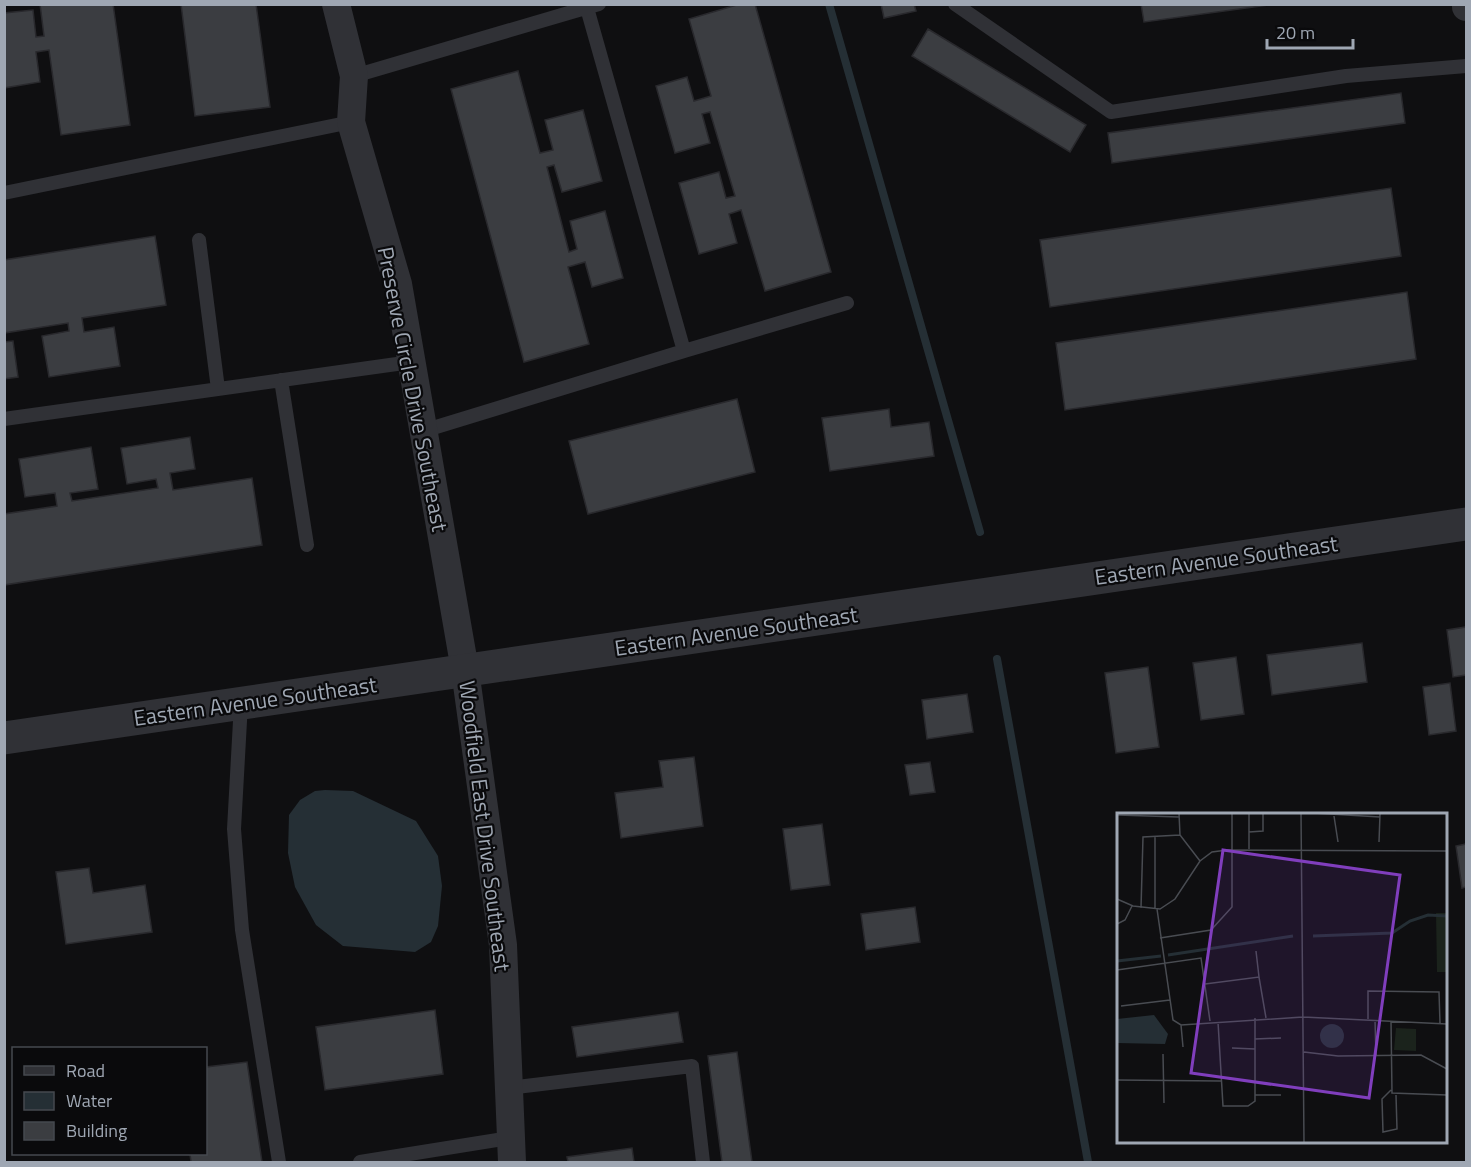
<svg xmlns="http://www.w3.org/2000/svg" width="1471" height="1167" font-family="'Titillium Web',sans-serif">
<style>
.water{fill:#252f35}
.lines{fill:none;stroke-linecap:round;stroke-linejoin:round}
.stream{stroke:#252f35;stroke-width:8}
.building{fill:#3b3d41;stroke:#29292d;stroke-width:1.5}
.service{stroke:#303136;stroke-width:14}
.minor{stroke:#303136;stroke-width:28}
.tertiary{stroke:#303136;stroke-width:33}
.labels{text-anchor:middle;stroke-width:4.5;stroke-linejoin:round;paint-order:stroke}
.street-label{font-size:22px;fill:#9fa7b3;stroke:#0a0a0c}
.inset-river{fill:none;stroke:#252f35;stroke-width:3}
.inset-road{fill:none;stroke:#494c52;stroke-width:1.5}
.view{fill:#803ebd;fill-opacity:0.15;stroke:#803ebd;stroke-width:3}
.inset-edge{fill:none;stroke:#9fa7b3;stroke-width:3}
</style>
<rect width="100%" height="100%" fill="#0f0f11"/>
<path class="water" d="M 325,790 L 353,791 L 416,821 L 438,856 L 442,886 L 438,926 L 431,942 L 415,952 L 343,946 L 316,925 L 295,887 L 288,853 L 289,815 L 300,800 L 315,791 Z"/>
<g class="lines">
<path class="stream" d="M 829,4 L 980,532
M 997,659 L 1088,1162"/>
</g>
<path class="building" d="M 40,4 L 113,4 L 130,125 L 61,135 L 49,50 L 36,52 L 40,82 L 4,88 L 4,13 L 33,10 L 36,37 L 44,36 Z
M 181,4 L 256,4 L 270,107 L 195,116 Z
M 740,4 L 755,4 L 831,272 L 765,291 L 741,210 L 729,214 L 737,243 L 699,254 L 679,183 L 719,172 L 726,198 L 735,196 L 710,112 L 702,114 L 710,143 L 675,153 L 656,86 L 687,77 L 694,101 L 711,96 L 689,19 Z
M 881,4 L 914,4 L 916,11 L 884,18 Z
M 1141,4 L 1275,4 L 1144,22 Z
M 928,29 L 1086,125 L 1070,152 L 912,56 Z
M 518,71 L 540,153 L 553,150 L 545,120 L 583,110 L 602,181 L 562,192 L 554,165 L 547,167 L 569,252 L 577,249 L 570,221 L 605,211 L 623,278 L 592,287 L 585,262 L 568,267 L 589,344 L 524,362 L 451,89 Z
M 1401,93 L 1405,123 L 1112,163 L 1108,133 Z
M 1391,188 L 1401,256 L 1050,307 L 1040,240 Z
M 155,236 L 166,305 L 82,318 L 84,332 L 114,327 L 120,366 L 49,377 L 42,336 L 69,331 L 68,323 L 4,333 L 4,260 Z
M 1407,292 L 1416,359 L 1065,410 L 1056,343 Z
M 13,341 L 18,377 L 4,379 L 4,342 Z
M 737,399 L 755,472 L 588,514 L 569,441 Z
M 889,409 L 891,427 L 929,422 L 934,456 L 830,471 L 822,418 Z
M 190,437 L 195,469 L 170,473 L 173,490 L 252,478 L 262,545 L 4,585 L 4,514 L 57,506 L 55,493 L 25,497 L 19,459 L 91,447 L 98,489 L 70,493 L 72,501 L 158,488 L 156,479 L 127,484 L 121,448 Z
M 1466,627 L 1466,675 L 1453,677 L 1447,630 Z
M 1362,643 L 1367,682 L 1272,695 L 1267,655 Z
M 1236,657 L 1244,714 L 1201,720 L 1193,663 Z
M 1148,667 L 1159,747 L 1116,753 L 1105,673 Z
M 1450,683 L 1456,731 L 1429,735 L 1423,687 Z
M 967,694 L 973,732 L 927,739 L 922,700 Z
M 694,757 L 703,826 L 621,838 L 615,793 L 663,787 L 659,761 Z
M 930,762 L 935,792 L 910,795 L 905,765 Z
M 822,824 L 830,885 L 791,890 L 783,829 Z
M 1466,844 L 1466,887 L 1462,888 L 1456,846 Z
M 89,868 L 93,893 L 145,885 L 152,932 L 66,944 L 56,872 Z
M 915,907 L 920,942 L 866,950 L 861,914 Z
M 435,1010 L 443,1074 L 325,1090 L 316,1027 Z
M 678,1012 L 683,1042 L 577,1057 L 572,1027 Z
M 737,1052 L 752,1162 L 722,1162 L 708,1056 Z
M 247,1062 L 262,1162 L 191,1162 L 190,1154 L 206,1154 L 206,1067 Z
M 632,1148 L 634,1162 L 568,1162 L 567,1157 Z"/>
<g class="lines">
<path class="service" d="M 955,4 L 1111,112 L 1346,76 L 1466,66
M 354,76 L 599,4
M 4,193 L 351,122
M 199,240 L 218,389
M 684,351 L 847,303
M 281,380 L 307,545
M 4,419 L 411,362
M 423,431 L 684,351 L 587,8
M 241,703 L 234,829 L 242,930 L 279,1162
M 508,1088 L 692,1066 L 703,1162
M 360,1162 L 510,1138"/>
<path class="minor" d="M 336,4 L 354,76 L 351,122 L 398,284 L 465,670 L 503,945 L 512,1162
M 1466,4 L 1466,7"/>
<path class="tertiary" d="M 4,738 L 1466,524"/>
</g>
<g class="labels">
<g class="street-label">
<text transform="translate(413 389) rotate(79)" y="8">Preserve Circle Drive Southeast</text>
<text transform="translate(1216 560) rotate(-8)" y="8">Eastern Avenue Southeast</text>
<text transform="translate(736 631) rotate(-8)" y="8">Eastern Avenue Southeast</text>
<text transform="translate(255 701) rotate(-8)" y="8">Eastern Avenue Southeast</text>
<text transform="translate(485 826) rotate(83)" y="8">Woodfield East Drive Southeast</text>
</g>
</g>
<g transform="translate(1117 813)">
<rect width="330" height="330" fill="#0f0f11"/>
<path d="M 319,100 L 330,100 L 330,159 L 320,159 ZM 279,215 L 299,216 L 299,238 L 277,237 Z" fill="#1b231c"/>
<path d="M 37,202 L 51,221 L 48,231 L 0,230 L 0,206 ZM203 223a12 12 0 1 1 24 0a12 12 0 1 1-24 0Z" fill="#252f35"/>
<path class="inset-river" d="M 196,123 L 275,120 L 293,108 L 311,102 L 330,103M 51,142 L 176,123M 0,148 L 44,143"/>
<path class="inset-road" d="M 62,0 L 63,22 L 83,48M 132,0 L 132,36M 184,0 L 187,330M 196,0 L 263,4M 0,2 L 62,4M 217,3 L 221,29M 132,19 L 146,18 L 146,0M 262,29 L 263,1M 0,86 L 16,93 L 43,96 L 58,86 L 83,48 L 95,39 L 110,37 L 330,38M 24,95 L 26,24 L 63,22M 38,96 L 38,23M 40,96 L 56,207 L 64,212 L 186,204 L 330,211M 0,111 L 8,107 L 15,93M 43,125 L 94,117 L 115,94 L 115,0M 139,138 L 142,164M 0,157 L 84,145 L 93,208M 88,171 L 142,164 L 149,205M 4,193 L 53,187M 251,206 L 251,178 L 322,179 L 323,210M 258,207 L 259,243M 274,208 L 275,280 L 330,282M 101,209 L 106,293 L 131,293 L 138,288 L 138,205M 64,212 L 66,234M 138,226 L 164,225M 115,235 L 138,236M 187,239 L 221,243 L 304,242 L 330,256M 46,241 L 47,290M 0,267 L 104,268M 274,277 L 265,286 L 266,319 L 280,316 L 279,282M 138,282 L 164,282"/>
<path class="view" d="M 106,37 L 283,62 L 252,285 L 74,260 Z"/>
<rect width="330" height="330" class="inset-edge"/>
</g>
<rect width="1471" height="1167" fill="none" stroke="#9fa7b3" stroke-width="12"/>
<rect x="12" y="1047" width="195" height="108" fill="#0a0a0c" stroke="#46494f" stroke-width="1.5"/>
<rect x="24" y="1066" width="30" height="9" fill="#303136" stroke="#46494f" stroke-width="1.5"/>
<text x="66" y="1077" font-size="18" fill="#9fa7b3">Road</text>
<rect x="24" y="1092" width="30" height="18" fill="#252f35" stroke="#46494f" stroke-width="1.5"/>
<text x="66" y="1107" font-size="18" fill="#9fa7b3">Water</text>
<rect x="24" y="1122" width="30" height="18" fill="#3b3d41" stroke="#46494f" stroke-width="1.5"/>
<text x="66" y="1137" font-size="18" fill="#9fa7b3">Building</text>
<path d="M1267 39v9h86v-9" fill="none" stroke="#9fa7b3" stroke-width="3"/>
<text x="1276" y="39" font-size="18" fill="#9fa7b3" stroke="#0a0a0c" stroke-width="4.5" paint-order="stroke">20 m</text>
</svg>
